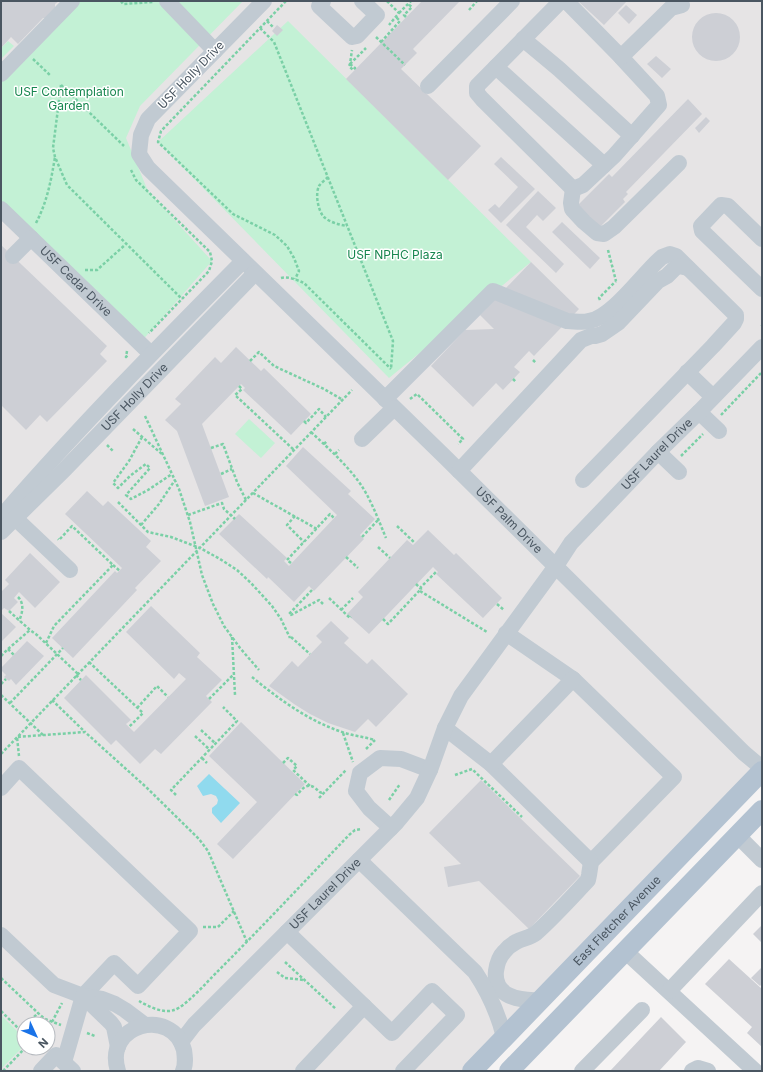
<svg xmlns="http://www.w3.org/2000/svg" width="763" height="1072" font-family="Inter,sans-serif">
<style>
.education{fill:#e6e4e5;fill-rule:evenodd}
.green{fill:#c3f1d5}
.water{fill:#90daee}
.building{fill:#cdcfd5}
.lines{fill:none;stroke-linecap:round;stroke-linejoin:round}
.path{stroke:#7ad0a6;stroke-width:2.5;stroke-dasharray:3 2;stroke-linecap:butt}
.minor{stroke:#c1cad2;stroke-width:16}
.major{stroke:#b3c2d1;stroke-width:20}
.labels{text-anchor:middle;stroke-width:3;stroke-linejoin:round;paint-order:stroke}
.street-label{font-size:12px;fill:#4a5661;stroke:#fff}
.park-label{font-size:12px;fill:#17864f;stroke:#fff}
</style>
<rect width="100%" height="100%" fill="#f5f3f3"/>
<path class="education" d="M 1,1 L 762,1 L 762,763 L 464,1071 L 1,1071 ZM 24,1024 L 48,1024 L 48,1048 L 24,1048 Z"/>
<path class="green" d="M 69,1 L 243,1 L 140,106 L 126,138 L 148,191 L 212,261 L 140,343 L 1,204 L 1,72 Z
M 288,21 L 531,262 L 389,378 L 158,142 Z
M 8,41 L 14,46 L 1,59 L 1,48 Z
M 249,419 L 275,443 L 261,458 L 235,434 Z
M 1,1015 L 24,1038 L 24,1046 L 1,1069 Z"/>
<path class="water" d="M 209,774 L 240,803 L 221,823 L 212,813 L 212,808 L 217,804 L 218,800 L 216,796 L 211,794 L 203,796 L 197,786 Z"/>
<path class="building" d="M 1,1 L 59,1 L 55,4 L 55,9 L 47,18 L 43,18 L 18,44 L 11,37 L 1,48 Z
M 422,1 L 460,1 L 413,49 L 417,53 L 401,69 L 481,146 L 448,180 L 346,79 Z
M 578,1 L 627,1 L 604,25 Z
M 626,5 L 637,15 L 629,24 L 618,13 Z
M692 37a24 24 0 1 1 48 0a24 24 0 1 1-48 0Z
M 277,25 L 283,30 L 277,36 L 272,31 Z
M 656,56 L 671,69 L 662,78 L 647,64 Z
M 688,99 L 702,114 L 626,192 L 628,194 L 623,199 L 625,202 L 597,230 L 575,208 L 609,174 L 612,177 Z
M 706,117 L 710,121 L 699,133 L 695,128 Z
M 501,157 L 535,189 L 501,223 L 488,210 L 495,204 L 499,208 L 518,187 L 494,164 Z
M 538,191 L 556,208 L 543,221 L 537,215 L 526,227 L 564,264 L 556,273 L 506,225 Z
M 562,222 L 600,258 L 590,269 L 552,232 Z
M 1,245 L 107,346 L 100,354 L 107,361 L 47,422 L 40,415 L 26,430 L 1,405 Z
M 531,262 L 579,309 L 534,356 L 529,351 L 514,367 L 520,372 L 503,390 L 496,383 L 473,407 L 431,366 L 465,330 L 494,329 L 480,315 Z
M 236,347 L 261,371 L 264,368 L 311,414 L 291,435 L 243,390 L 245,388 L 241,384 L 202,424 L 229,497 L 205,506 L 177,431 L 165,420 L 181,404 L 175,399 L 215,357 L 221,363 Z
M 303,447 L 351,491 L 348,494 L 375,519 L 360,535 L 364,539 L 314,591 L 309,586 L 294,602 L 268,577 L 267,579 L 219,534 L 239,514 L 287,558 L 284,561 L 289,566 L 337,515 L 286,466 Z
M 87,491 L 103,506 L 108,501 L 151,541 L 146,547 L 161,561 L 135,588 L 137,590 L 73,658 L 52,638 L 115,571 L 117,573 L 122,568 L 65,514 Z
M 428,530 L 454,555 L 456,553 L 502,598 L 483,618 L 436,574 L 438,572 L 433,567 L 369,634 L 347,614 L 363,597 L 358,592 L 407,540 L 413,545 Z
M 30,553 L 60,582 L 35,608 L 19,592 L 14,598 L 18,602 L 9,611 L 4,608 L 1,611 L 1,592 L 9,584 L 5,580 Z
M 151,606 L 200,653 L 197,657 L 222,680 L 206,696 L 212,702 L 161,754 L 155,749 L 140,764 L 116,740 L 111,745 L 64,698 L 86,675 L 131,720 L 126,724 L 134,732 L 186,679 L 179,673 L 174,679 L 126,632 Z
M 1,613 L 16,627 L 1,642 Z
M 331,621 L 349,638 L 344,643 L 367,664 L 372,659 L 408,694 L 376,727 L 368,719 L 355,732 L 328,723 L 310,714 L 294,704 L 269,686 L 292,661 L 298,667 L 322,642 L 316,636 Z
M 27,641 L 44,656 L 16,685 L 11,679 L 9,681 L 4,677 L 6,675 L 1,670 L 1,668 Z
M 241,722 L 305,784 L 233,859 L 217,844 L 257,802 L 209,756 Z
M 481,780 L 580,876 L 529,929 L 479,881 L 448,887 L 444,867 L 461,864 L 429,833 Z
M 762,925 L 762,943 L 753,934 Z
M 729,959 L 762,989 L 762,1047 L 747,1033 L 752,1027 L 705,984 Z
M 762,967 L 762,984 L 760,986 L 751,978 Z
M 661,1017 L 686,1042 L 659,1071 L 610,1071 Z"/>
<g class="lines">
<path class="path" d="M 121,1 L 123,4 L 153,2
M 286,1 L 161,131 L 158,142 L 233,214 L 275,235 L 287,246 L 294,258 L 299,271 L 295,279
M 387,1 L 399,13 L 389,25
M 469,10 L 477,1
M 399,13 L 411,1
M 406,17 L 404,15 L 412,7 L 408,4
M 267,21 L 274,28
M 260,28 L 274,42 L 393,341 L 391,369
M 376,37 L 405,65
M 381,42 L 400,21 L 396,17
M 33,59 L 51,76
M 350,64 L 366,48
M 350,64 L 355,68 L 353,70 L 349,66 L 350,64 L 352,50
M 61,85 L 53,148 L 55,157 L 67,185 L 182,299
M 61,85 L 124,146
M 131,170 L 136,180 L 210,252 L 212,261 L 209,271 L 149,333
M 328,177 C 325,180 321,183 319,186 C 315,194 318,211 324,217 C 329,222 340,225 347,226
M 36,223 C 47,202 51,181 55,157
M 608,250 L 616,281
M 85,270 L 97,270 L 126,244
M 281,278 C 288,276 297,280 304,283 L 391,369
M 600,300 L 599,298 L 616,281
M 762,325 L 762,326
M 127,351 L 126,357 L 128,355
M 533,360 L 536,363
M 250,361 L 259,352 L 274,366 L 324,389 L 343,400
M 513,379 L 516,382
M 239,386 L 242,389 L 235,395 L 294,450
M 410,399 L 417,394 L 463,439 L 458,444
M 721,415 L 762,372
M 145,416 L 179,489 L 190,522 L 202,575 L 213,604 L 224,626 L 240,648 L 259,670
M 304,421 L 306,423 L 319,409 L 326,417
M 133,429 L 163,455
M 311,432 C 328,448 345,463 359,482 C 371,499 378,519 386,538
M 142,437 L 129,461 L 113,483 L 118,488 L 130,476 L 146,464 L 150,468 L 126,495 L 131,499 L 148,490 L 172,474
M 324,444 L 327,441
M 107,445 L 113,451
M 211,448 L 223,444 L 237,482 L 246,500
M 335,454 L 339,450
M 681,456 L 703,434
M 221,474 L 232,469
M 253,493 L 317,529
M 118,502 L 148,532 L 171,537 L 200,548 L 220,559 L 237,570 L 251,583 L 272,606 L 281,619 L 290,638
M 188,515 L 222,503 L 224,509 L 235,519
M 295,516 L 287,525 L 304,542
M 141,525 L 159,504 L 175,480
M 397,526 L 415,543
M 362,537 L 379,519
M 378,547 L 390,558
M 346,557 L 358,568
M 291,563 L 287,560 L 330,514 L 334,518
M 113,565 L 120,571
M 416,584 L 420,588 L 437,571
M 312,590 L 289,614 L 291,615 L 319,600 L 323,604
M 420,591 L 487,632
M 18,597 C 25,604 22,614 19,621
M 329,598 L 350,618 L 351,617
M 497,604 L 504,610
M 341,610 L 353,598
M 9,611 L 30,630 L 37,635 L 78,674
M 383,619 L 388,624 L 421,589 L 420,588
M 232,637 L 235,695
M 291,637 L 310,654
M 46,643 L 54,626 L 113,565 L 72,526 L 59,540 L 58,539
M 8,649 L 14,655
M 1,656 L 8,649 L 30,630
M 89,662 L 143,713 L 129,727
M 76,675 L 81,680
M 252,677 C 280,700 310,722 345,733 C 355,736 365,737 375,740
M 1,684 L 6,679
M 1,695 L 43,735
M 209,699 L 233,675
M 52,700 L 85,732
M 10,703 L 63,648
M 137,708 L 157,686 L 168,697
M 201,730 L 216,744
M 343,733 L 353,762
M 195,736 L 210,750
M 366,749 L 375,740
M 1,754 L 352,390
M 19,756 L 17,737 L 85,732 L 146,787 L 199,839 L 208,851 L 247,942
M 202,758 L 207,763
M 283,763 L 288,758 L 297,766 L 293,770 L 310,786
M 455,775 L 472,769 L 522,817
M 295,794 L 297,795 C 302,789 307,782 315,788 C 319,791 319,793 324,793
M 176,795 L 171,790 L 237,721 L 223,707
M 319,798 L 346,770
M 389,800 L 400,784
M 203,927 L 218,927 L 234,911
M 285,962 L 336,1009
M 277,972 L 285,978 L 304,980
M 1,978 L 38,1013 L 45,1019 L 61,1025
M 139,1001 C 148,1006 163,1014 174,1010 C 185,1007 208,981 217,972 C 262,927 305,881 349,835 L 355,830 L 362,829
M 1,1011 L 24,1034
M 52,1022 L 62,1003
M 27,1024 L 38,1013
M 87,1033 L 95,1036
M 3,1071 L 25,1048"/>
<g class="minor">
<path d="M 167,1 L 215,51"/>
<path id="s1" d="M 264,1 L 148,119 L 141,135 L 139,154 L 148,168 L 445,457 L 744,753 L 762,768"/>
<path d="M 323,1 L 319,6 L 352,37 L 357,36 L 377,15 L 362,1"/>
<path d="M 561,1 L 477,86 L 477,93 L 482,99 L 573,189 L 583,185 L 614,156 L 659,105 L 657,96 L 621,57 L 566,1"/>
<path d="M 523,39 L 559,69 L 632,136"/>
<path d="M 621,57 L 671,8 L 682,5"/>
<path d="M 496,67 L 604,165"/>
<path d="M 1,74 L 72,1"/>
<path d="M 428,86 L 512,1"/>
<path d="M 573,189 L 571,203 L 572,209 L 584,222 L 597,233 L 604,234 L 614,227 L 679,163"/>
<path id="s2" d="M 1,209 L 151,354"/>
<path d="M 762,239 L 728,206 L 721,205 L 701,226 L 702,231 L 762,289"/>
<path d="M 13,256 L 31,238"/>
<path d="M 687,372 L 713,397"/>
<path d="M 385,399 L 493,291 L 567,321 C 574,321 582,323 589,321 C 612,318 643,273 662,257 L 670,254 L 676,256 L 736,315 L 736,319 L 734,323 L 713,346 L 583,480"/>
<path d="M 699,412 L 719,431"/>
<path d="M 362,439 L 394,408"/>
<path d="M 658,452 L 679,472"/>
<path d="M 459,471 L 581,340 L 591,336 L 595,336 L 602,334 L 618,323 L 658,281 L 667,276 L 674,269 L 679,266 L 688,268"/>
<path d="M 1,517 C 78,428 160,345 243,261"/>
<path d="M 15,518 L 70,570"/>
<path id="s3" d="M 1,532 L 66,468 L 255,273"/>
<path d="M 506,633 L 573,679 L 674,777 L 591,862 L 589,875 L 588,880 C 571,898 554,917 536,933 C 530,938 523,938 516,942 C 512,944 507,948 504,952 C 499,957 497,964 496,971 C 493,997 520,1001 540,1000"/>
<path d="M 445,728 L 491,764 L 591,862"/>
<path d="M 491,764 L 573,679"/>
<path d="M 1,788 L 19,768 L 190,931 L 138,986 L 114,963 L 83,996 L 64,1062"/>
<path d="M 391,828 L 369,808 L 356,791 L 360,773 L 380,758 L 401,759 L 430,770"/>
<path d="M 737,835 L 762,860"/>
<path d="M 359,860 L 475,972 C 489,993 498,1013 504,1037"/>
<path d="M 287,932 L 392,1033 L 432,991 L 457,1015 L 403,1071"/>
<path d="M 1,935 L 54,985 L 83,996 L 102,999 L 115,1004 L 125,1010 L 145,1025"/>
<path d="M 625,951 L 755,1071"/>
<path d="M 669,991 L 762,893"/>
<path d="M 83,996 L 111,1023 L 114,1027 L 118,1047"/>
<path id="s4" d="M 181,1042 L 194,1025 L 397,822 L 417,798 L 430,770 L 445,728 L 461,696 L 556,566 L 571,543 L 658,452 L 699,412 L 762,347"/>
<path d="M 41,1071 L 56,1055 L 73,1071"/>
<path d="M 118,1071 C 103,1024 172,1006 184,1050 C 185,1057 186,1064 183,1071"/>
<path d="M 303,1071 L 364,1006"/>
<path d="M 582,1071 L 642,1010"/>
<path d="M 692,1071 L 698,1068 L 708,1071"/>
</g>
<g class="major">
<path id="s5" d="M 472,1071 L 762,771"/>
<path d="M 509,1071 L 762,810"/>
</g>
</g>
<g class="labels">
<g class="street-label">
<text transform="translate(191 75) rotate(-46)" y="4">USF Holly Drive</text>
<text dy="4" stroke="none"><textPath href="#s2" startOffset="104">USF Cedar Drive</textPath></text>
<text dy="4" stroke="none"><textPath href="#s3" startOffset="190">USF Holly Drive</textPath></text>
<text dy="4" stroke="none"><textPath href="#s4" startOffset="763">USF Laurel Drive</textPath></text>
<text dy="4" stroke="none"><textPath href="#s1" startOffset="723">USF Palm Drive</textPath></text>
<text dy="4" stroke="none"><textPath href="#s4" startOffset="207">USF Laurel Drive</textPath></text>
<text dy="4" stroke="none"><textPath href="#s5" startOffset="209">East Fletcher Avenue</textPath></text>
</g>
<g class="park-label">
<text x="69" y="96">USF Contemplation<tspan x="69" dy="14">Garden</tspan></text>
<text x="395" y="259">USF NPHC Plaza</text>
</g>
</g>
<rect width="763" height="1072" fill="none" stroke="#4a5661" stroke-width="4"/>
<g transform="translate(36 1036) rotate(134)"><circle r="19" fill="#ffffff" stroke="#b7bbc0"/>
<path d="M0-3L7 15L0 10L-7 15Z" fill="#1a73e8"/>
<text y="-6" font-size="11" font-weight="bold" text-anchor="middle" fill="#4a5661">N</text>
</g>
</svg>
